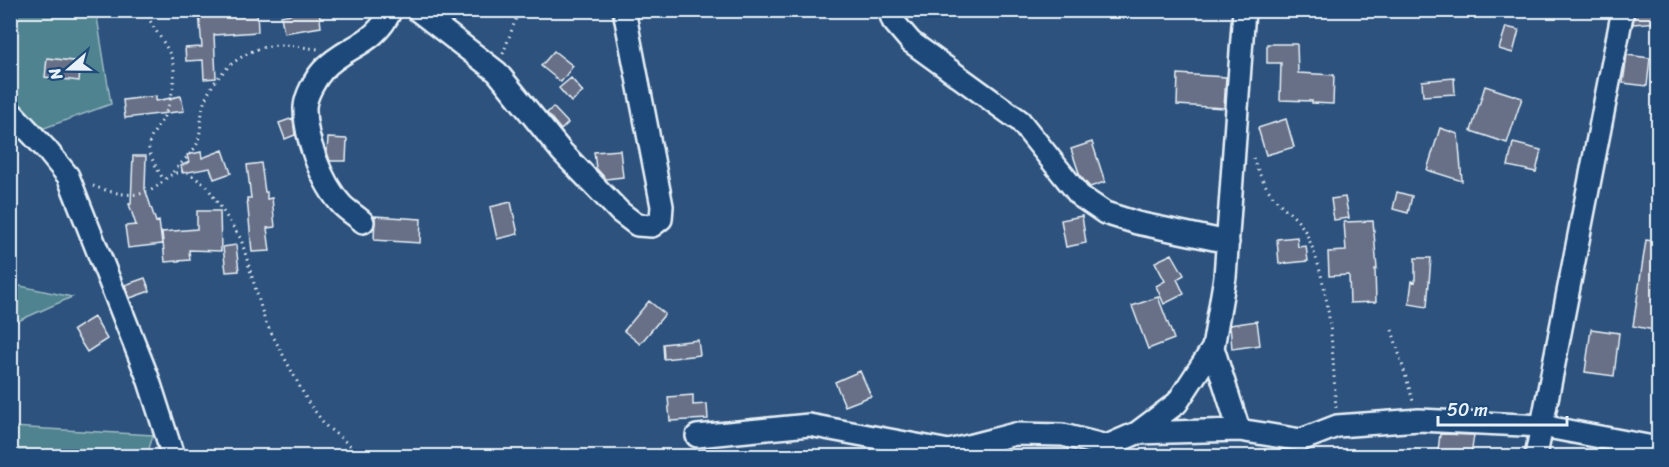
<svg xmlns="http://www.w3.org/2000/svg" width="1669" height="467" font-family="Sriracha,sans-serif">
<style>
.green{fill:#4f838f;stroke:#9cbac4;stroke-width:1.5}
.building{fill:#677087;stroke:#e8f1f8;stroke-width:1.5}
.lines{fill:none;stroke-linecap:round;stroke-linejoin:round}
.minor-casing{stroke:#e8f1f8;stroke-width:26}
.path{stroke:#e8f1f8;stroke-width:3;stroke-dasharray:1.5 4.5;stroke-linecap:butt}
.minor{stroke:#1f4a7a;stroke-width:21}
</style>
<rect width="100%" height="100%" fill="#2d527d"/>
<filter id="ink" filterUnits="userSpaceOnUse"><feTurbulence type="fractalNoise" baseFrequency=".0167" numOctaves="2"/><feDisplacementMap in="SourceGraphic" scale="12" xChannelSelector="R" yChannelSelector="G"/><feConvolveMatrix kernelMatrix="1 2 1 2 8 2 1 2 1" color-interpolation-filters="sRGB"/></filter>
<g filter="url(#ink)">
<path class="green" d="M 10,11 L 96,11 L 111,104 L 11,140 Z
M 10,284 L 11,284 L 72,297 L 11,324 Z
M 10,427 L 11,427 L 153,435 L 147,456 L 11,456 Z"/>
<path class="building" d="M 257,10 L 258,32 L 214,35 L 216,78 L 204,79 L 203,60 L 186,61 L 185,48 L 202,47 L 199,13 Z
M 310,10 L 319,10 L 321,27 L 284,33 L 281,16 Z
M 1635,10 L 1659,10 L 1659,22 L 1633,24 Z
M 1506,27 L 1519,30 L 1513,53 L 1499,49 Z
M 1267,44 L 1297,44 L 1298,73 L 1334,75 L 1333,104 L 1312,103 L 1312,101 L 1280,100 L 1281,63 L 1267,63 Z
M 554,51 L 573,66 L 561,82 L 541,66 Z
M 1627,55 L 1650,58 L 1647,86 L 1623,83 Z
M 47,58 L 81,62 L 79,81 L 45,77 Z
M 1178,74 L 1226,77 L 1224,108 L 1177,105 Z
M 571,78 L 583,92 L 571,102 L 559,88 Z
M 1454,78 L 1455,94 L 1423,96 L 1422,81 Z
M 1485,86 L 1522,98 L 1507,143 L 1471,131 Z
M 156,96 L 156,101 L 181,96 L 184,111 L 125,118 L 123,100 Z
M 553,107 L 568,123 L 561,130 L 547,113 Z
M 293,118 L 295,135 L 285,139 L 279,123 Z
M 1286,119 L 1294,147 L 1266,155 L 1258,128 Z
M 1440,128 L 1458,134 L 1462,181 L 1427,170 Z
M 328,138 L 347,139 L 346,161 L 330,161 L 327,152 Z
M 1092,142 L 1105,182 L 1090,187 L 1080,176 L 1071,149 Z
M 1513,143 L 1541,150 L 1536,172 L 1508,166 Z
M 223,150 L 231,173 L 214,179 L 210,168 L 183,173 L 181,166 L 189,162 L 187,155 L 201,152 L 202,158 Z
M 620,150 L 623,177 L 606,179 L 596,168 L 594,152 Z
M 133,156 L 146,156 L 145,189 L 156,222 L 159,221 L 162,244 L 128,248 L 125,226 L 136,225 L 129,204 L 131,204 Z
M 261,163 L 265,192 L 267,192 L 267,199 L 272,198 L 275,227 L 267,228 L 270,251 L 252,252 L 247,198 L 251,198 L 247,165 Z
M 1397,192 L 1412,196 L 1408,213 L 1393,209 Z
M 1345,197 L 1349,218 L 1334,220 L 1331,199 Z
M 511,202 L 518,234 L 497,239 L 490,207 Z
M 197,211 L 220,211 L 221,251 L 189,250 L 190,260 L 165,262 L 162,232 L 197,229 Z
M 375,216 L 421,219 L 420,243 L 374,240 Z
M 1082,216 L 1086,243 L 1066,247 L 1061,220 Z
M 1373,221 L 1377,269 L 1375,269 L 1376,302 L 1350,303 L 1349,275 L 1329,276 L 1328,252 L 1346,251 L 1344,222 Z
M 1297,237 L 1298,247 L 1306,246 L 1308,261 L 1279,264 L 1277,239 Z
M 1646,240 L 1659,242 L 1659,331 L 1633,326 Z
M 236,245 L 239,271 L 226,272 L 223,247 Z
M 1172,254 L 1184,275 L 1177,279 L 1184,294 L 1164,304 L 1156,286 L 1165,281 L 1155,262 Z
M 1415,258 L 1431,258 L 1427,307 L 1409,304 L 1412,281 L 1415,282 Z
M 145,278 L 150,291 L 130,298 L 125,285 Z
M 1158,297 L 1174,339 L 1148,349 L 1132,306 Z
M 649,301 L 665,314 L 640,344 L 624,331 Z
M 94,317 L 107,339 L 87,352 L 73,330 Z
M 1257,321 L 1260,345 L 1232,349 L 1230,325 Z
M 1591,329 L 1619,333 L 1614,376 L 1585,372 Z
M 698,340 L 700,355 L 664,359 L 663,344 Z
M 860,371 L 871,396 L 845,406 L 835,382 Z
M 693,395 L 693,405 L 707,404 L 708,419 L 670,421 L 668,397 Z
M 1440,434 L 1474,435 L 1471,455 L 1438,451 Z"/>
<g class="lines">
<defs>
<path id="minor" d="M 417,10 L 497,72 L 562,152 L 620,212 L 637,225 L 652,226 L 661,219 L 662,206 L 624,10
M 889,10 L 893,21 L 911,42 L 1020,121 L 1080,196 L 1105,213 L 1137,223 L 1228,242
M 10,111 L 46,149 L 68,176 L 148,378 L 173,456
M 363,222 C 356,216 348,211 342,205 C 322,184 304,136 305,107 C 306,95 315,79 323,70 C 346,45 375,46 391,10
M 1213,348 L 1239,430
M 1137,433 L 1177,403 L 1213,348 L 1225,277 L 1244,10
M 697,436 L 809,425 L 949,451 L 1015,434 L 1063,435 L 1107,446
M 1103,456 L 1107,446 L 1137,433 L 1239,430 L 1301,440 L 1337,426 L 1419,420 L 1542,426 L 1658,448
M 1536,456 L 1623,10"/>
</defs>
<use href="#minor" class="minor-casing"/>
<path class="path" d="M 146,10 C 152,32 172,46 174,70 C 175,85 170,106 162,120 C 157,129 148,138 149,149 C 151,160 158,169 163,179
M 503,54 L 519,10
M 1253,158 C 1258,171 1264,185 1272,195 C 1283,209 1298,217 1306,233 C 1332,288 1332,349 1336,409
M 173,172 C 180,164 193,152 197,144 C 202,131 200,116 204,103 C 215,71 248,45 281,45 C 293,45 306,48 318,49
M 93,186 C 110,192 136,200 153,189 C 169,179 163,175 185,171 L 206,185 L 241,239 L 265,321 L 308,402 L 326,426 L 363,456
M 1392,330 L 1413,401"/>
<use href="#minor" class="minor"/>
</g>
</g>
<rect width="1669" height="467" fill="none" stroke="#1f4a7a" stroke-width="36"/>
<rect x="18" y="18" width="1633" height="431" fill="none" stroke="#e8f1f8" stroke-width="2" filter="url(#ink)"/>
<g transform="translate(69 69) rotate(250)" stroke="#1f4a7a" stroke-width="4.5" paint-order="stroke">
<path d="M0-4.5L10 22L0 15L-10 22Z" fill="#e8f1f8"/>
<text y="-9" font-size="16" font-weight="bold" text-anchor="middle" fill="#e8f1f8">N</text>
</g>
<path d="M1438 416v9h129v-9" fill="none" stroke="#e8f1f8" stroke-width="3"/>
<text x="1447" y="416" font-size="18" fill="#e8f1f8" stroke="#1f4a7a" stroke-width="4.5" paint-order="stroke">50 m</text>
</svg>
